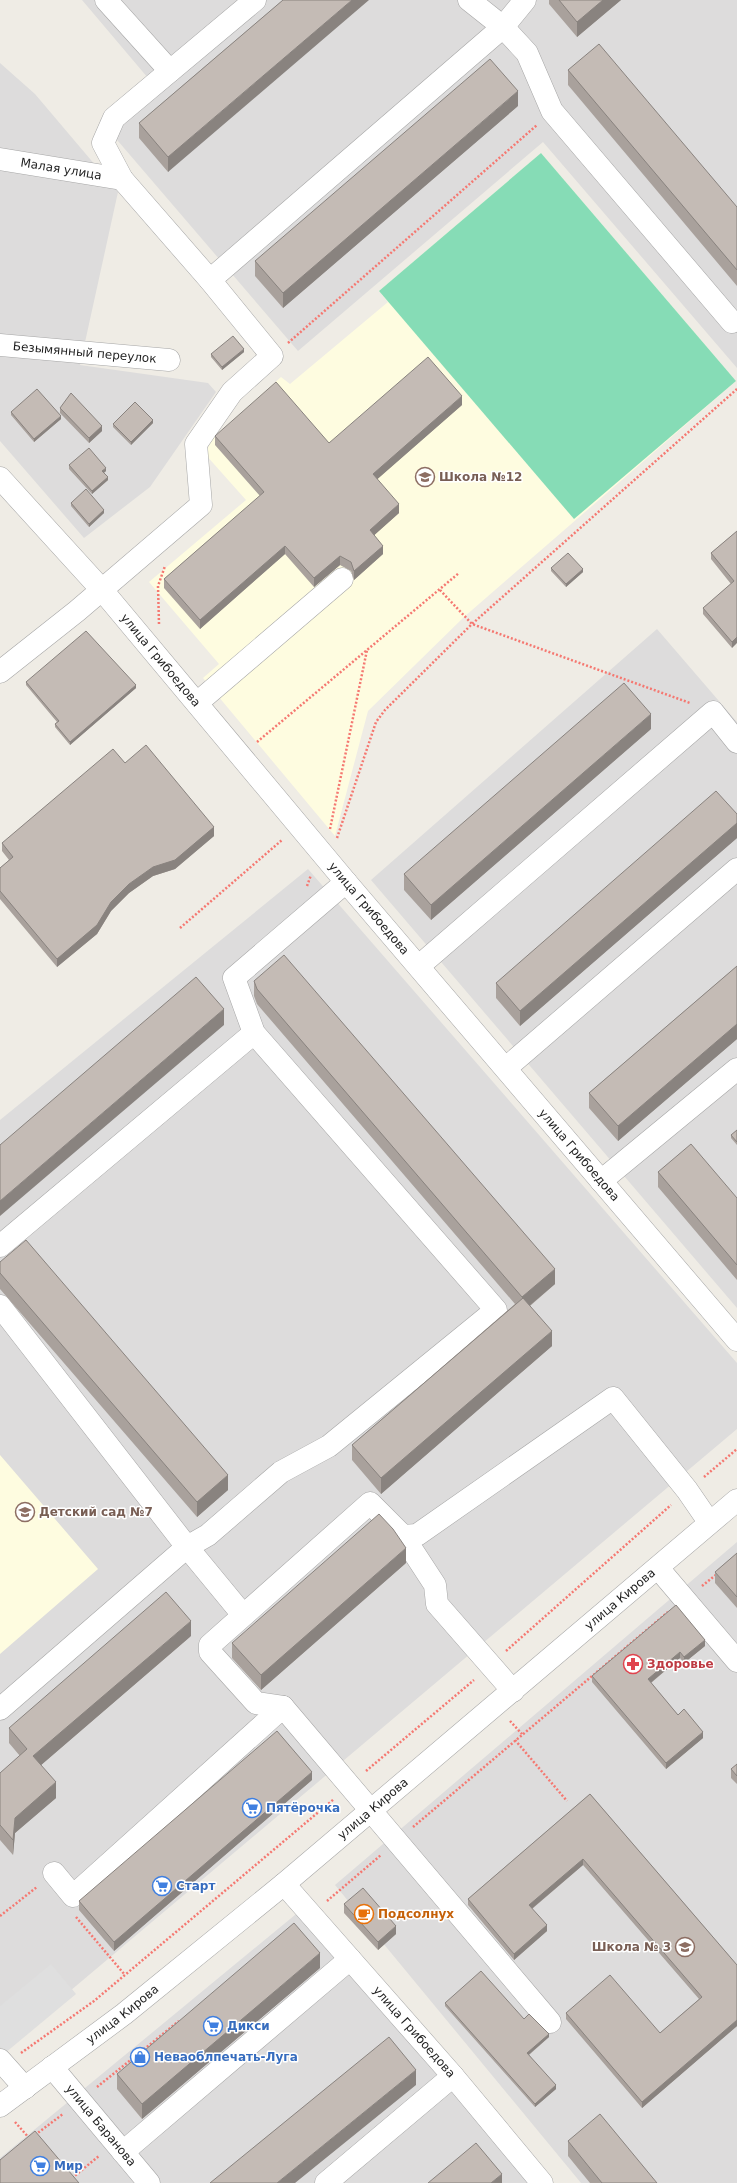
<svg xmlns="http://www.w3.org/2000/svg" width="737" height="2183" font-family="'DejaVu Sans',sans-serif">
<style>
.residential{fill:#dddcdc}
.education{fill:#fefce0}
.pitch{fill:#86dcb6}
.parking{fill:#dfdfdf}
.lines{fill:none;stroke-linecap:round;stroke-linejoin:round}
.minor-casing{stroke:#a6a6a6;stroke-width:23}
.path{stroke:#f57871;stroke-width:2.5;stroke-dasharray:2 2;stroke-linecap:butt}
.minor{stroke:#fff;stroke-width:22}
.wall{fill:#a9a19c}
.shaded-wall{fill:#89837f}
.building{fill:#c4bbb5;stroke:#89837f}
.labels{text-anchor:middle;stroke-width:3;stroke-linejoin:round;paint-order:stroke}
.street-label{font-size:12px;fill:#1f1f1f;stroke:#fff}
.education-label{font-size:12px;font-weight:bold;fill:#785e54;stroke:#fff;text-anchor:start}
.health-label{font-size:12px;font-weight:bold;fill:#be3a42;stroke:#fff;text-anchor:start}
.shop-label{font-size:12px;font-weight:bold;fill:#366cbe;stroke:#fff;text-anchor:start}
.food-label{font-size:12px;font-weight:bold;fill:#c56008;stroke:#fff;text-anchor:start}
</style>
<rect width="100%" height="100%" fill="#efece5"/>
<path class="residential" d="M 82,0 L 737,0 L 737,368 L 543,142 L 298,351 L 100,120 L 148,78 Z
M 0,63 L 35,94 L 118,192 L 80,365 L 208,383 L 216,392 L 150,487 L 84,538 L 0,441 Z
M 657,629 L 737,722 L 737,1308 L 371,880 Z
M 308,869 L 737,1363 L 737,1429 L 0,2050 L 0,1120 Z
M 737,1542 L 737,2183 L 581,2183 L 335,1885 Z
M 301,1910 L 530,2183 L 0,2183 L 0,2158 Z"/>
<path class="education" d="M 541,153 L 736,381 L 464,617 L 368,711 L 335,836 L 203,678 L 219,664 L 149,582 L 246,500 L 205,454 L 212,439 L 281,377 L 290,384 L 388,302 L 379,291 Z
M 0,1455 L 98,1569 L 0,1654 Z"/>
<path class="pitch" d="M 541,153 L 736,381 L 574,519 L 379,291 Z"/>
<path class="parking" d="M 51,1964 L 76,1994 L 5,2053 L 0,2046 L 0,2006 Z"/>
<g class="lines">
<defs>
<g id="minor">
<path d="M 106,0 L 170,71"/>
<path d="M 469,0 L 503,27 L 527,53 L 552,111 L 732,322"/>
<path id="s1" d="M 0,159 L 122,179"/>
<path d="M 210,280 L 503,27 L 525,0"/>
<path id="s2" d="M 0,345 L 169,360"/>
<path id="s3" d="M 0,478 L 102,590 L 346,882 L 737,1340"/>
<path d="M 0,672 L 77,611 L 201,505 L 196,444 L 232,392 L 272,356 L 210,280 L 122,179 L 103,143 L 114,118 L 255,0"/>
<path d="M 197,703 L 342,579"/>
<path d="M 419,966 L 713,712 L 737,742"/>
<path d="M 506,1068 L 737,869"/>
<path d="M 601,1181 L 737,1069"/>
<path d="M 0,1246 L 254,1033"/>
<path d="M 0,1306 L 187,1547 L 243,1615"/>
<path d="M 403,1536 L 435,1585 L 437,1604 L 513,1691"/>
<path d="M 658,1568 L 737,1661"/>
<path d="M 283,1707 L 256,1703 L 210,1652 L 210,1645 L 370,1503 L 403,1536 L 417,1535 L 613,1398 L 687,1490 L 709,1522"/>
<path d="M 0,1709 L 187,1547 L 208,1535 L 281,1472 L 329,1446 L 496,1310 L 254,1033 L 234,978 L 346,882"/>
<path d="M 54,1873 L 73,1896 L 283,1707 L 550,2022"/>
<path id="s4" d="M 284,1884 L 453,2076 L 542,2183"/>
<path d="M 0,2060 L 25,2088"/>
<path id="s5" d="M 52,2067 L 149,2183"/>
<path id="s6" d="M 0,2106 L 124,2014 L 284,1884 L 737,1500"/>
<path d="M 123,2152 L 350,1959"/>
<path d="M 326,2183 L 453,2076"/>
</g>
</defs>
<use href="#minor" class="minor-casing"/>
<path class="path" d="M 288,343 L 537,125
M 440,590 L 472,624 L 690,703
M 159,624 L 158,586 L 165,566
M 257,742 L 459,573
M 330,829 L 367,650
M 337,838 L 376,722 L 385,710 L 472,624 L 737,389
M 307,886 L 311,875
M 180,928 L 282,840
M 704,1477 L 737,1449
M 702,1586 L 717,1574
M 506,1651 L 671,1505
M 510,1721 L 522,1734
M 515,1740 L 567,1801
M 366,1771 L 474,1680
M 413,1827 L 668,1612
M 327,1901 L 381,1855
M 0,1916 L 37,1887
M 76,1917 L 125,1975
M 21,2053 L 94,2001 L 334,1799
M 97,2087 L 179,2021
M 15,2122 L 30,2139
M 35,2135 L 63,2114
M 72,2178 L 99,2156"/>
<use href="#minor" class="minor"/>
</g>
<path class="wall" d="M 283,0 L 168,172 L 139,138 L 139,123 Z
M 549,0 L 621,0 L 577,37 L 549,4 Z
M 568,70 L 737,207 L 737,286 L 568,85 Z
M 518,106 L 283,308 L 255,276 L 255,261 Z
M 244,352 L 222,370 L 211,357 L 211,354 Z
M 462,405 L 377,479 L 399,513 L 374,535 L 383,554 L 354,580 L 351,571 L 340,565 L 314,587 L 285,554 L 200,629 L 164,588 L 164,579 L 260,496 L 215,445 L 215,436 L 329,443 Z
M 60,408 L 102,431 L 89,443 L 60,413 Z
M 11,412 L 61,419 L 34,442 L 11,415 Z
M 153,423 L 131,445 L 113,427 L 113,424 Z
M 69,465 L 106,471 L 104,473 L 108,480 L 92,494 L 69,469 Z
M 71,503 L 104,513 L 89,527 L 71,506 Z
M 737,531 L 732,648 L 703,614 L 703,608 L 731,584 L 711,559 L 711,553 Z
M 551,568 L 583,572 L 566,587 L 551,571 Z
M 26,682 L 136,688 L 70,745 L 55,727 L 55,724 L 57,722 L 26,685 Z
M 651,729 L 431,920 L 404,890 L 404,874 Z
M 125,763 L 214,836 L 175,869 L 153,876 L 129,893 L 111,911 L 97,934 L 57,967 L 0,899 L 0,868 L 9,860 L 2,851 L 2,843 Z
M 737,814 L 737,838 L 520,1026 L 496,998 L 496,983 Z
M 737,966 L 737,1039 L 618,1141 L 589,1108 L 589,1093 Z
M 254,981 L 555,1284 L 530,1306 L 552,1346 L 381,1494 L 352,1460 L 352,1445 L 515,1304 L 257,1004 L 254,996 Z
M 737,1130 L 737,1145 L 731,1138 L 731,1135 Z
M 658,1172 L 737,1198 L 737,1280 L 658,1187 Z
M 0,1262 L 228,1490 L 197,1517 L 0,1289 Z
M 737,1553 L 737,1608 L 715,1583 L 715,1572 Z
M 406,1563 L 261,1690 L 232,1658 L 232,1643 Z
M 191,1636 L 41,1765 L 56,1798 L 15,1833 L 13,1855 L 0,1840 L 0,1773 L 20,1756 L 9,1743 L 9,1728 Z
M 705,1646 L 684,1663 L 680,1658 L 651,1683 L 678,1715 L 703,1738 L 666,1769 L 592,1682 L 592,1676 Z
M 737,1764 L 737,1784 L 731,1778 L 731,1769 Z
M 312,1780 L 114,1951 L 79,1910 L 79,1901 Z
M 590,1794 L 737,1965 L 737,2026 L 642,2108 L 566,2019 L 566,2013 L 660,2033 L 699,1999 L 583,1865 L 532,1909 L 547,1931 L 514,1960 L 468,1905 L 468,1899 Z
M 344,1904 L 396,1934 L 378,1950 L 344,1913 Z
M 320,1968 L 142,2119 L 117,2089 L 117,2074 Z
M 445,2003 L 524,2019 L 549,2037 L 529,2055 L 556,2089 L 535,2107 L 445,2006 Z
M 568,2141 L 657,2183 L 590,2183 L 568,2156 Z"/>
<path class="shaded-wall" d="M 352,0 L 369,0 L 168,172 L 168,157 Z
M 603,0 L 621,0 L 577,37 L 577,22 Z
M 518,91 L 518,106 L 283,308 L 283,293 Z
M 244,349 L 244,352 L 222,370 L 222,367 Z
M 462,396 L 462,405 L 373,483 L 373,474 Z
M 61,416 L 61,419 L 34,442 L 34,439 Z
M 153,420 L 153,423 L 131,445 L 131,442 Z
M 102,426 L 102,431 L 89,443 L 89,438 Z
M 106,468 L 106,471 L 102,474 L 102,471 Z
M 108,477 L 108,480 L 92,494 L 92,491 Z
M 399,504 L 399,513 L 370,539 L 370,530 Z
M 104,510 L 104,513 L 89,527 L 89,524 Z
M 285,546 L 285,554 L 200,629 L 200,620 Z
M 383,546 L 383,554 L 354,580 L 354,571 Z
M 340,556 L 340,565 L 314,587 L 314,578 Z
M 583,569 L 583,572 L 566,587 L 566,584 Z
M 737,637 L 737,643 L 732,648 L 732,642 Z
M 136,685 L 136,688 L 70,745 L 70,742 Z
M 651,714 L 651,729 L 431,920 L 431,905 Z
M 737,823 L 737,838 L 520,1026 L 520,1011 Z
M 214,827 L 214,836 L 175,869 L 153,876 L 129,893 L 111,911 L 97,934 L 57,967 L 57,959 L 111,902 L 129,884 L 153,867 Z
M 224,1009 L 224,1025 L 0,1216 L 0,1201 Z
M 737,1024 L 737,1039 L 618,1141 L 618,1126 Z
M 555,1269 L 555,1284 L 522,1312 L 522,1297 Z
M 552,1331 L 552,1346 L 381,1494 L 381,1478 Z
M 228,1475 L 228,1490 L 197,1517 L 197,1502 Z
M 406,1548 L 406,1563 L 261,1690 L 261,1675 Z
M 191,1621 L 191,1636 L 33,1772 L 33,1756 Z
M 705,1640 L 705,1646 L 684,1663 L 684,1657 Z
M 680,1652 L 680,1658 L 648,1685 L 648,1679 Z
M 703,1732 L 703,1738 L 666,1769 L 666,1763 Z
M 312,1772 L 312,1780 L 114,1951 L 114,1942 Z
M 56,1782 L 56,1798 L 15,1833 L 13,1855 L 13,1840 L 15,1818 Z
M 583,1859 L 583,1865 L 529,1911 L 529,1905 Z
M 547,1925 L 547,1931 L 514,1960 L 514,1954 Z
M 396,1926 L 396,1934 L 378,1950 L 378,1942 Z
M 320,1953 L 320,1968 L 142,2119 L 142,2104 Z
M 737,2020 L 737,2026 L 642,2108 L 642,2102 Z
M 549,2034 L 549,2037 L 527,2056 L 527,2053 Z
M 416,2070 L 416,2085 L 295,2183 L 277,2183 Z
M 556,2085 L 556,2089 L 535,2107 L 535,2104 Z
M 502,2174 L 502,2183 L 491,2183 Z"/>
<path class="building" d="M 283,0 L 352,0 L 168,157 L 139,123 Z
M 559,0 L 603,0 L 577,22 Z
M 599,44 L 737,207 L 737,270 L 568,70 Z
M 490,59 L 518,91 L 283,293 L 255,261 Z
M 233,336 L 244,349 L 222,367 L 211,354 Z
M 428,357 L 462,396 L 373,474 L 399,504 L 370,530 L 383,546 L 354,571 L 351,562 L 340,556 L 314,578 L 285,546 L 200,620 L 164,579 L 264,492 L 215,436 L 276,382 L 329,443 Z
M 37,389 L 61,416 L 34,439 L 11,412 Z
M 71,393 L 102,426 L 89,438 L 60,408 Z
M 135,402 L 153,420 L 131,442 L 113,424 Z
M 89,448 L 106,468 L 102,471 L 108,477 L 92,491 L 69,465 Z
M 86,489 L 104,510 L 89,524 L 71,503 Z
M 737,531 L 737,637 L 732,642 L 703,608 L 734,581 L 711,553 Z
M 568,553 L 583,569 L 566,584 L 551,568 Z
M 86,631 L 136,685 L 70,742 L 55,724 L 59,721 L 26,682 Z
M 624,683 L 651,714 L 431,905 L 404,874 Z
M 146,745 L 214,827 L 175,860 L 153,867 L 129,884 L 111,902 L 97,925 L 57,959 L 0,891 L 0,868 L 13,857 L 2,843 L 113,749 L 125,763 Z
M 716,791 L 737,814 L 737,823 L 520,1011 L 496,983 Z
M 284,955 L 555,1269 L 522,1297 L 257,989 L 254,981 Z
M 737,966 L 737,1024 L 618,1126 L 589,1093 Z
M 196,977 L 224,1009 L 0,1201 L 0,1145 Z
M 737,1130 L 737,1142 L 731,1135 Z
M 691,1144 L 737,1198 L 737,1265 L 658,1172 Z
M 26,1240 L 228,1475 L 197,1502 L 0,1273 L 0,1262 Z
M 523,1298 L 552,1331 L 381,1478 L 352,1445 Z
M 379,1514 L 393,1529 L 406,1548 L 261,1675 L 232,1643 Z
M 737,1553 L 737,1597 L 715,1572 Z
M 166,1592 L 191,1621 L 33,1756 L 56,1782 L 15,1818 L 13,1840 L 0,1825 L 0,1773 L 27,1749 L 9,1728 Z
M 676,1605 L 705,1640 L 684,1657 L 680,1652 L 648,1679 L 678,1715 L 684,1709 L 703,1732 L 666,1763 L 592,1676 Z
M 277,1731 L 312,1772 L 114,1942 L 79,1901 Z
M 737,1764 L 737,1776 L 731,1769 Z
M 590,1794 L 737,1965 L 737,2020 L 642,2102 L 566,2013 L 610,1975 L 660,2033 L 702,1997 L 583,1859 L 529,1905 L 547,1925 L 514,1954 L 468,1899 Z
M 363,1888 L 396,1926 L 378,1942 L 344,1904 Z
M 294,1923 L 320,1953 L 142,2104 L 117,2074 Z
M 481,1971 L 524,2019 L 529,2014 L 549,2034 L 527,2053 L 556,2085 L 535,2104 L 445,2003 Z
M 389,2037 L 416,2070 L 277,2183 L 210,2183 Z
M 600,2114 L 657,2183 L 602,2183 L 568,2141 Z
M 35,2131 L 79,2183 L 0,2183 L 0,2160 Z
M 476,2143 L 502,2174 L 491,2183 L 428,2183 Z"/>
<defs>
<symbol id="school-ring" viewBox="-11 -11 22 22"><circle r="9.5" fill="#fff" stroke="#8d6e63" stroke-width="1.5"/><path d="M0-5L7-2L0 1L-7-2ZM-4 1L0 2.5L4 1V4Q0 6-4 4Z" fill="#8d6e63"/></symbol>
<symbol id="pharmacy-ring" viewBox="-11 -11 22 22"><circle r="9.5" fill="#fff" stroke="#e0444e" stroke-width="1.5"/><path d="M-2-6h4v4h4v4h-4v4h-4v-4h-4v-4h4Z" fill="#e0444e"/></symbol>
<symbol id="supermarket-ring" viewBox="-11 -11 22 22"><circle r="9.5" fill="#fff" stroke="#3f7fe0" stroke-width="1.5"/><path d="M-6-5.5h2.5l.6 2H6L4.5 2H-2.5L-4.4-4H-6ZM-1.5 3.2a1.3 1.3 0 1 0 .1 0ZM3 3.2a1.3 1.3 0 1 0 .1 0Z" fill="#3f7fe0"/></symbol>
<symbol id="cafe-ring" viewBox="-11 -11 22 22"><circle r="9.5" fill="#fff" stroke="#e8710a" stroke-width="1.5"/><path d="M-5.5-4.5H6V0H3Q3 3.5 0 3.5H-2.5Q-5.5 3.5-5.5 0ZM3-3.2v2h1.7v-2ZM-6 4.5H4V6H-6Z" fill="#e8710a"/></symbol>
<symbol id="shop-ring" viewBox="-11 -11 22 22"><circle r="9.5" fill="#fff" stroke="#3f7fe0" stroke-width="1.5"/><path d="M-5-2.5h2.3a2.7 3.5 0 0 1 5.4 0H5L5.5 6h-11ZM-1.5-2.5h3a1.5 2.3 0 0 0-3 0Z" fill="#3f7fe0"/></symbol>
</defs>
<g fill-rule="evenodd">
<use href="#school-ring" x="414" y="466" width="22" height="22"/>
<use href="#school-ring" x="14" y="1501" width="22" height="22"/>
<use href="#pharmacy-ring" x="622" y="1653" width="22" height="22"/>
<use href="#supermarket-ring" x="241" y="1797" width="22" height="22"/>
<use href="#supermarket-ring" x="151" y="1875" width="22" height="22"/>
<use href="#cafe-ring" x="353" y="1903" width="22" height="22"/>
<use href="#school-ring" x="674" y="1936" width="22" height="22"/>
<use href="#supermarket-ring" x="202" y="2015" width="22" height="22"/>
<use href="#shop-ring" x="129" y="2046" width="22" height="22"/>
<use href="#supermarket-ring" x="29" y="2155" width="22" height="22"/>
</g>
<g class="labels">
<g class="street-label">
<text dy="4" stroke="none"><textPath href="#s1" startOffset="62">Малая улица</textPath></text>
<text dy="4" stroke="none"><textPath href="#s2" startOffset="85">Безымянный переулок</textPath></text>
<text dy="4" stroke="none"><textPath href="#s3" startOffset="243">улица Грибоедова</textPath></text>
<text dy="4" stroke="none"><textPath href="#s3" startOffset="567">улица Грибоедова</textPath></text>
<text dy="4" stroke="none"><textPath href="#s3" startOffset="891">улица Грибоедова</textPath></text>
<text dy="4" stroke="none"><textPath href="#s6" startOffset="801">улица Кирова</textPath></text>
<text dy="4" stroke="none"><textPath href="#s6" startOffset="477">улица Кирова</textPath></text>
<text dy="4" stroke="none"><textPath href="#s6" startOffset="153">улица Кирова</textPath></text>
<text dy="4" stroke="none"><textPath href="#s4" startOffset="197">улица Грибоедова</textPath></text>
<text dy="4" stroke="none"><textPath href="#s5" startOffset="76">улица Баранова</textPath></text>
</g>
<g class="education-label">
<text x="439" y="481">Школа №12</text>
<text x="39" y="1516">Детский сад №7</text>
<text x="671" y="1951" text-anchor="end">Школа № 3</text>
</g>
<g class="health-label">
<text x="647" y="1668">Здоровье</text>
</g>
<g class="shop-label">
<text x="266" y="1812">Пятёрочка</text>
<text x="176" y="1890">Старт</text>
<text x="227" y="2030">Дикси</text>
<text x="154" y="2061">Неваоблпечать-Луга</text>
<text x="54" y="2170">Мир</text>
</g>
<g class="food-label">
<text x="378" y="1918">Подсолнух</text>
</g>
</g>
</svg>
